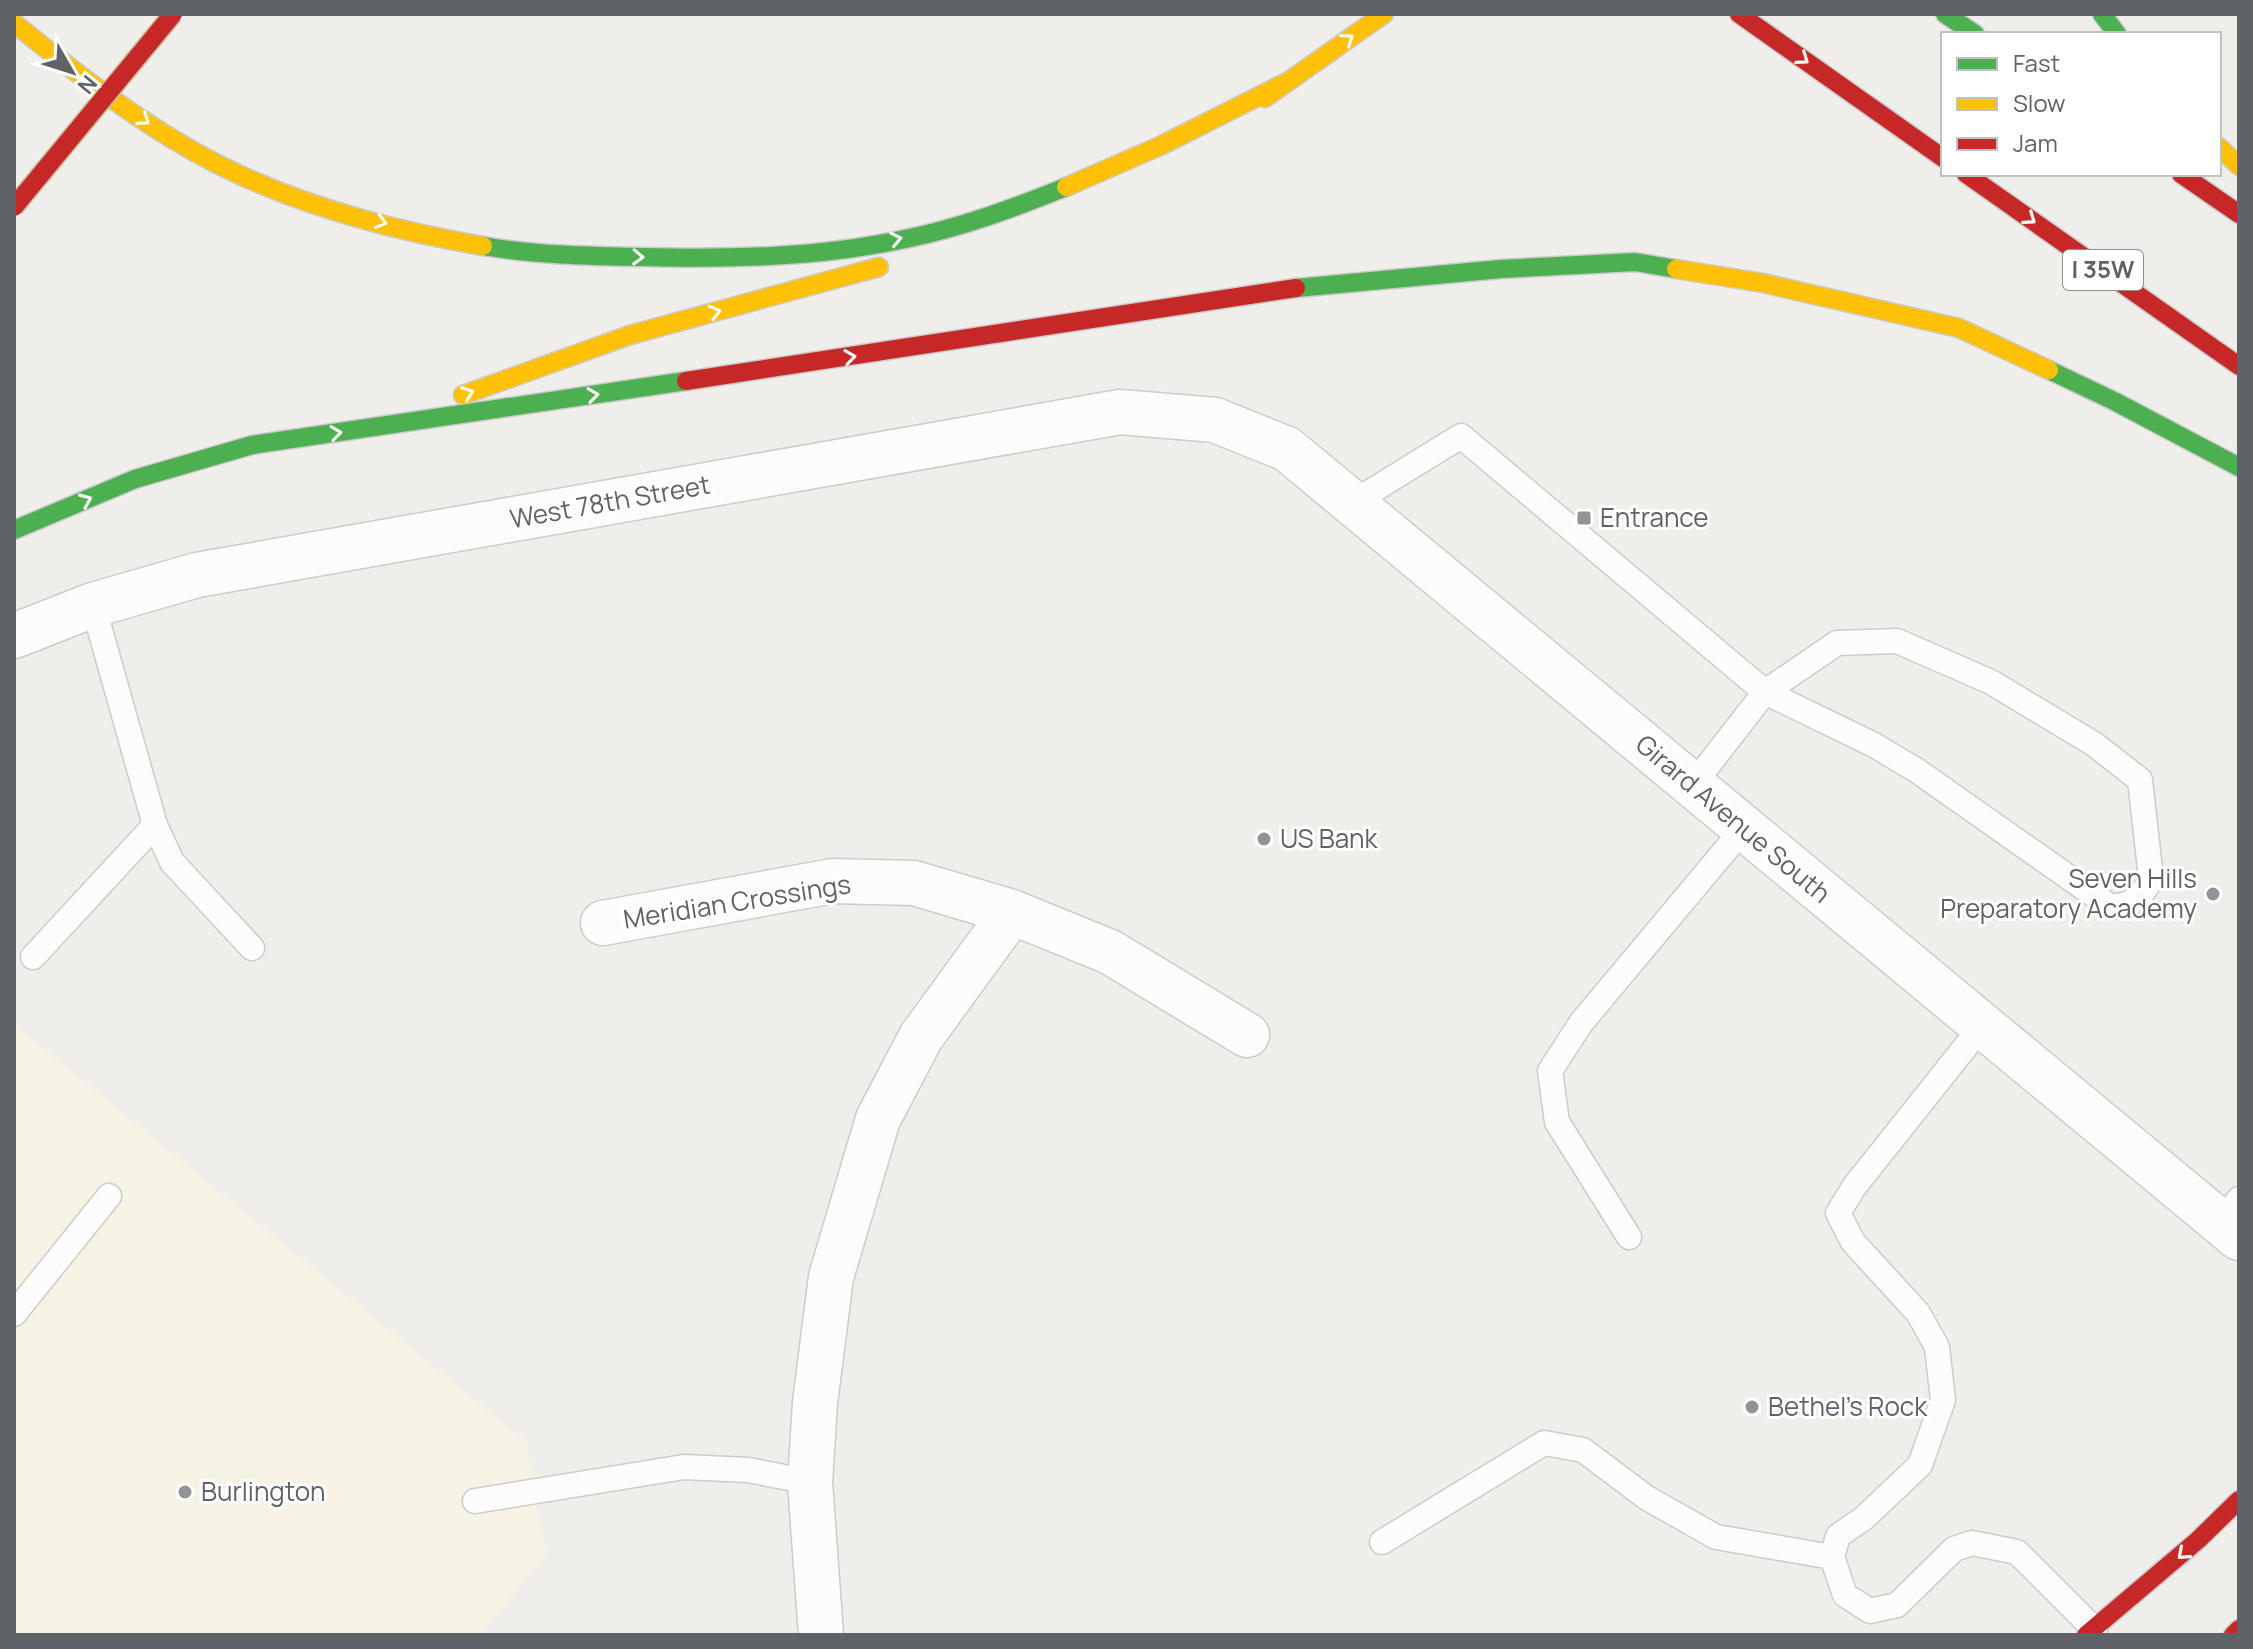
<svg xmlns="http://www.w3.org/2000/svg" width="2253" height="1649" font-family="Manrope,sans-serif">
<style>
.commercial{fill:#f7f3e4}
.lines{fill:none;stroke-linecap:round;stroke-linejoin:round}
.lane-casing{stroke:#cbcccc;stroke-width:27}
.street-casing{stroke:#cbcccc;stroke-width:47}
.fast-casing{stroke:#cacacb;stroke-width:21}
.slow-casing{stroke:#cacacb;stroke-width:21}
.jam-casing{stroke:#cacacb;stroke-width:21}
.lane{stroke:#fdfcfc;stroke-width:24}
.street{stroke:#fdfcfc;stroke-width:44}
.fast{stroke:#4caf50;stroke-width:18}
.slow{stroke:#ffc107;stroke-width:18}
.jam{stroke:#c62828;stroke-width:18}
.jam-bridge-casing{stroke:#c8b996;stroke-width:21;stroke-linecap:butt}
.jam-bridge{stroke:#c62828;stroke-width:18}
.oneway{stroke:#f6fbf6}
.poi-dot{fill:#919496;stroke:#fff;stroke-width:3}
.labels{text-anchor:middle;stroke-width:6;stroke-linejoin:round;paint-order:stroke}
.shield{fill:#fff;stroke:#8f9295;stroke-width:2}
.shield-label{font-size:24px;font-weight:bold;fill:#5f6368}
.street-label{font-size:26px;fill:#5f6368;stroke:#fff}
.poi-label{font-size:26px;fill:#5f6368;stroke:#fff;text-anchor:start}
</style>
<rect width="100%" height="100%" fill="#efeeea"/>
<path class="commercial" d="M 14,1025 L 526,1442 L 546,1554 L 480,1635 L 14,1635 Z"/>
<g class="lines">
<defs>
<path id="lane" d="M 1354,502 L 1461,436 L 1765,692 L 1837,643 L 1897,641 L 1991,682 L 2094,744 L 2140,780 L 2151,878 C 2142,898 2133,905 2111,907 L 1916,770 L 1874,745 L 1765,692 L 1692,786
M 155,825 L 172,862 L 252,948
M 33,957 L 155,825 L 93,605
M 1982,1026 L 1854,1187 L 1838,1213 L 1853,1242 L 1918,1313 L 1937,1347 L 1943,1400 L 1920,1465 L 1864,1518 L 1838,1536 L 1832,1557 L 1845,1595 L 1870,1611 L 1897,1605 L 1954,1549 L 1972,1543 L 2017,1552 L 2095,1630
M 2220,1223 L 2239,1199
M 1629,1237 L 1557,1122 L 1550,1071 L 1581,1023 L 1744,828
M 14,1314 L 109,1196
M 475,1501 L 684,1467 L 748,1470 L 810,1482
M 1382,1542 L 1544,1443 L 1583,1450 L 1647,1498 L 1716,1537 L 1832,1557"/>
<path id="street" d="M 14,636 L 93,605 L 197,575 L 1120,412 L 1215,420 L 1287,449 L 2239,1238
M 603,923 L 833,881 L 914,883 L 1012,912 L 1110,952 L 1247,1035
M 821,1635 L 810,1482 L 815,1403 L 831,1277 L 878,1119 L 921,1037 L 1012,912"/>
<path id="fast" d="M 1945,14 L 1975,34
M 2102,14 L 2117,34
M 483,246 C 535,255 587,256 640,257 C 729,259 817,258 905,239 C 960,228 1014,208 1066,187
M 1296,288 L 1501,269 L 1635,262 L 1676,269
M 2049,370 L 2114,401 L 2239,467
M 14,530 L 135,479 L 252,445 L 686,381"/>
<path id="slow" d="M 14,23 C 71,69 129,115 193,151 C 281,201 384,229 483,246
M 1265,98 L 1384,14
M 2219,147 L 2239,166
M 1066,187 L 1162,145 L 1289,81
M 1676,269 L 1763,283 L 1959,328 L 2049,370
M 463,395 L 630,335 L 879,267"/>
<path id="jam" d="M 1739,14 L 1943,158
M 1966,174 L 2239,366
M 2181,174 L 2239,214
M 686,381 L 1296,288
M 2086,1635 L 2198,1540 L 2239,1500
M 2233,1635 L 2239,1629"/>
</defs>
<use href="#lane" class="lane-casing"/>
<use href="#street" class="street-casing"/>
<use href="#fast" class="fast-casing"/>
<use href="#slow" class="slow-casing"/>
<use href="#jam" class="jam-casing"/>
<use href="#lane" class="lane"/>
<use href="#street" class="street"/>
<use href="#fast" class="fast"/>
<use href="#slow" class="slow"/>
<use href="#jam" class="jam"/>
<defs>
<path id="jam-bridge" d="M 14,207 L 173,14"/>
</defs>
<use href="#jam-bridge" class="jam-bridge-casing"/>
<use href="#jam-bridge" class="jam-bridge"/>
</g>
<defs><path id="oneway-chevron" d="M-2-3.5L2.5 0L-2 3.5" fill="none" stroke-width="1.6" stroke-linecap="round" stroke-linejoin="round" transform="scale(2)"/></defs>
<g class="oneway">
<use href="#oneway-chevron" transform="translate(1348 39) rotate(-35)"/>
<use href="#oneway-chevron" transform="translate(1803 59) rotate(35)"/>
<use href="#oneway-chevron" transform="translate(144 120) rotate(35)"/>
<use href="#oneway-chevron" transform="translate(2030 219) rotate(35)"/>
<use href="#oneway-chevron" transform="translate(381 222) rotate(16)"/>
<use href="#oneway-chevron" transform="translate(896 239) rotate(-12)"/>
<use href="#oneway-chevron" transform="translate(638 257) rotate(2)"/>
<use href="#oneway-chevron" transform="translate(715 312) rotate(-15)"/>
<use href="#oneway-chevron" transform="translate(850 357) rotate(-8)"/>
<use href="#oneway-chevron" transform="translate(468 393) rotate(-20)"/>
<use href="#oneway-chevron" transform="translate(593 395) rotate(-8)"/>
<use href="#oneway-chevron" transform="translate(336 433) rotate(-8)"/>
<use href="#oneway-chevron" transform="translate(86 500) rotate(-23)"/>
<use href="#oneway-chevron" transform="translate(2183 1554) rotate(139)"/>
</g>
<g class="poi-dot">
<rect x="1576" y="510" width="16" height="16" rx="4"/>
<circle cx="1264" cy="839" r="8"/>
<circle cx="2213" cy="894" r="8"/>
<circle cx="1752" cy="1407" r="8"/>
<circle cx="185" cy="1492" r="8"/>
</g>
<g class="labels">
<rect class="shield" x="2063" y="250" width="80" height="40" rx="6"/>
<g class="shield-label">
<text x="2103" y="278">I 35W</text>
</g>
<g class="street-label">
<text transform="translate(610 502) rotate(-10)" y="9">West 78th Street</text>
<text transform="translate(1733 819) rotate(40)" y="9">Girard Avenue South</text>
<text transform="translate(737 902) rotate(-9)" y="9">Meridian Crossings</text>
</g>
<g class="poi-label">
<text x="1600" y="527">Entrance</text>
<text x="1280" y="848">US Bank</text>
<text x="2197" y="888" text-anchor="end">Seven Hills<tspan x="2197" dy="30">Preparatory Academy</tspan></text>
<text x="1768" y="1416">Bethel's Rock</text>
<text x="201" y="1501">Burlington</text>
</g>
</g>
<rect width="2253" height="1649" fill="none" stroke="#5f6368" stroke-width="32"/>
<rect x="1941" y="32" width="280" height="144" fill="#ffffff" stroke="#bfc1c3" stroke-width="2"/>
<rect x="1957" y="58" width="40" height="12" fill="#4caf50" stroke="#bfc1c3" stroke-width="2"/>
<text x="2013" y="72" font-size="24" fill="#5f6368">Fast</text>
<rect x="1957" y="98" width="40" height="12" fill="#ffc107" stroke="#bfc1c3" stroke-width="2"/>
<text x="2013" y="112" font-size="24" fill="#5f6368">Slow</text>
<rect x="1957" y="138" width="40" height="12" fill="#c62828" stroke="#bfc1c3" stroke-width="2"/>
<text x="2013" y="152" font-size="24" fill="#5f6368">Jam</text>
<g transform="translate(72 72) rotate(129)" stroke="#ffffff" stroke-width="6" paint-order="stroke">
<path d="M0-6L14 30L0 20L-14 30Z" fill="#5f6368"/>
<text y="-12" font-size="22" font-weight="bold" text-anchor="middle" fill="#5f6368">N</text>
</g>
</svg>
